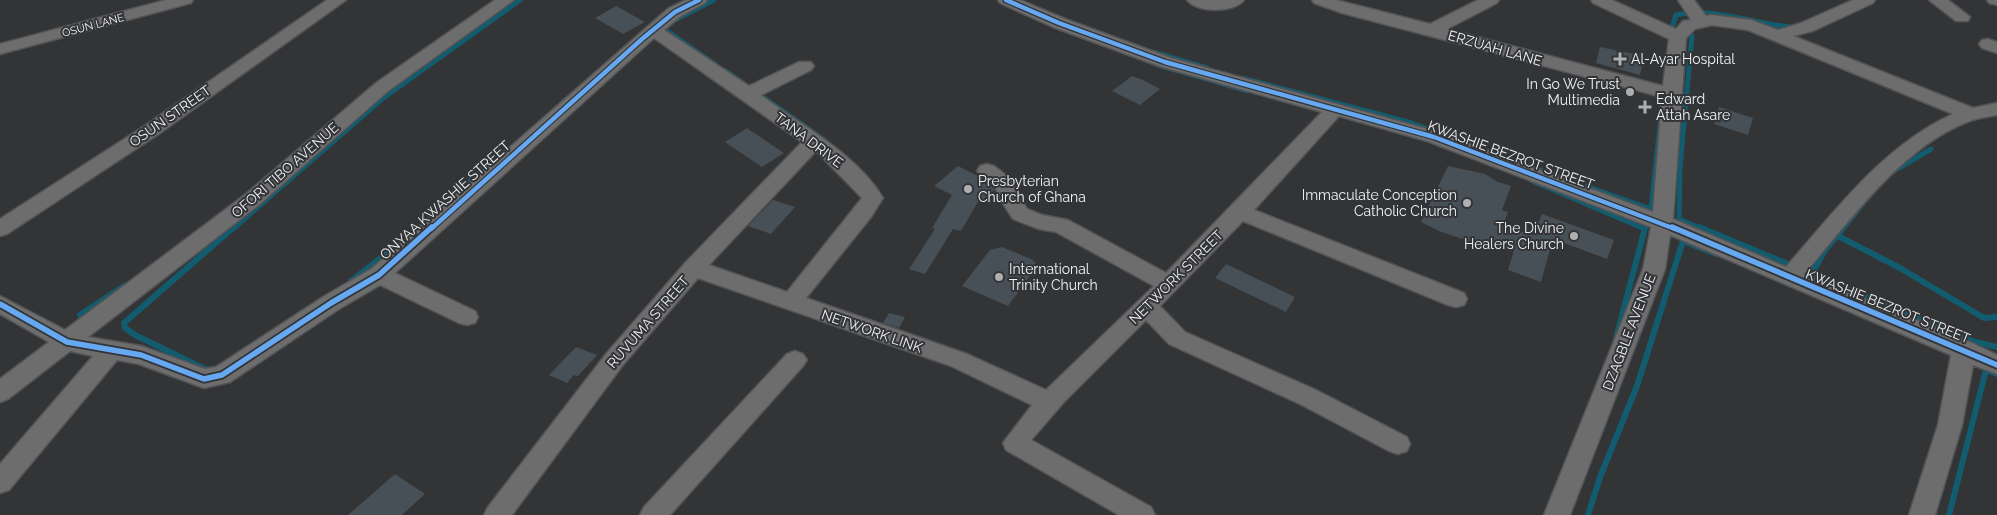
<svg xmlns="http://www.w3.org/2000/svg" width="1997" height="515" font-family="Raleway,sans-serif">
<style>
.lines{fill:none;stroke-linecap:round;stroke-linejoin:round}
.stream-far1{stroke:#125c70;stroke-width:5}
.stream{stroke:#125c70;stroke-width:6}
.building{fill:#465056}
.minor-casing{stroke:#525355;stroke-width:3}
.minor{fill:#6d6d6e;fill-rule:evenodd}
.cycleway-far1-casing{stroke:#323437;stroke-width:7}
.cycleway-casing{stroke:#323437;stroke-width:9}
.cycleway-far1{stroke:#66a8f1;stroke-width:4.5}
.cycleway{stroke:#66a8f1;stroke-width:5.5}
.poi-dot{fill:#aeafb1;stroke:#323437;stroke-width:2}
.labels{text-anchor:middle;stroke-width:4;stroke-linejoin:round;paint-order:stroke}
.far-street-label{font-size:11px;fill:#f0f1f3;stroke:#323437}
.street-label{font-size:14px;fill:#f0f1f3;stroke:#323437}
.poi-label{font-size:14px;fill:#f0f1f3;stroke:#323437;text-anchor:start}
</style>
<rect width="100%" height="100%" fill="#333436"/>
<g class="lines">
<path class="stream-far1" d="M 673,21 L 714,0
M 663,28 L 716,65
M 1670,34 L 1676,15 C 1715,7 1751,23 1790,27
M 1692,36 L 1680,168 L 1679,219 L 1702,229
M 1153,52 L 1207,68
M 1158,65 L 1248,91
M 726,71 L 827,142
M 1242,78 L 1412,123 L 1438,133
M 1515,161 L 1651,209 L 1662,105
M 1894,171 L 1931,149
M 1532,181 L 1645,229
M 459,192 L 496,155 L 501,157 L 505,154
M 233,229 L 382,99 L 520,0
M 1843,229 L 1868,197"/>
<path class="stream" d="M 1699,227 L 1972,341 L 1997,347
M 1838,236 L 1900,268 L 1984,318 L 1997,317
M 1812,273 L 1824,252 L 1844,227
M 351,281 L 409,236
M 80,315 L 124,286
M 1616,338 L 1645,228 L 1643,227
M 211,369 L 207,370 L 135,335 L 125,328 L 124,323 L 234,227
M 1986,370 L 1997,374
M 1588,515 L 1600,477 L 1637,386 L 1683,241 L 1716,254
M 1949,515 L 1986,370"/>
</g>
<path class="building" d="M 616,6 L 645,22 L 623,34 L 595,18 Z
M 1600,47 L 1644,56 L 1640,75 L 1596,63 Z
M 1132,76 L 1143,80 L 1160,89 L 1140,105 L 1112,91 Z
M 1719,107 L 1753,118 L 1748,135 L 1714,124 Z
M 747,128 L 784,153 L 762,167 L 725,142 Z
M 958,166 L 982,178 L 995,190 L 982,201 L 979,200 L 961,231 L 953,229 L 925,274 L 909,269 L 935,229 L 932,228 L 952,195 L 934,186 Z
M 1448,166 L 1485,174 L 1498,182 L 1511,186 L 1502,210 L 1508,212 L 1503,226 L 1533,235 L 1542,214 L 1614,240 L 1607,259 L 1553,239 L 1541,282 L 1508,270 L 1515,247 L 1474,243 L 1439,231 L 1421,222 Z
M 773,200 L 795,207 L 771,234 L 748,226 Z
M 1002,247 L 1033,260 L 1037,266 L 1008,306 L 962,286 L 990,250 Z
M 1226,264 L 1295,297 L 1286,312 L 1215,278 Z
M 889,313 L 905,317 L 899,328 L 883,323 Z
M 576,347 L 597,355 L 578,376 L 574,375 L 567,383 L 549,375 Z
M 395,474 L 425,494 L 402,515 L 348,515 Z"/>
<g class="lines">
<defs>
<path id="minor" d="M 166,0 L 193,0 L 191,3 L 0,54 L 0,44 Z
M 327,0 L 346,0 L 160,133 L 7,234 L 0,236 L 0,219 L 146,125 Z
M 495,0 L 514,0 L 388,91 L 260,204 L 88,337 L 141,346 L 205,369 L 216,367 L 323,297 L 371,269 L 669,8 L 686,0 L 707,0 L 705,3 L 681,16 L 664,30 L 749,86 L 799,62 L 811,62 L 814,66 L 811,70 L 761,95 C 801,126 856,153 883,198 L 871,217 L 806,298 L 967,354 L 1046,390 L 1154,286 L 1056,232 L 1039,229 L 1013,219 L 998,196 L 996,188 L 977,171 L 980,166 L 987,164 L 994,166 L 1012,180 L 1018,195 L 1027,209 L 1042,215 L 1068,220 L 1166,273 L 1322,112 L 1159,66 L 1053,27 L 1000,3 L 998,0 L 1020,0 L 1065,19 L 1171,58 L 1441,133 L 1653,212 L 1662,97 L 1342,13 L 1314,3 L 1312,0 L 1336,0 L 1430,24 L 1478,0 L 1499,0 L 1497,3 L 1447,29 L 1663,86 L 1669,39 L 1593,3 L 1591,0 L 1612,0 L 1676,29 L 1683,21 L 1691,20 L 1678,0 L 1694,0 L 1706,16 L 1712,15 L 1751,20 L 1778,30 L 1801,23 L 1853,0 L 1875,0 L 1873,3 L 1813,31 L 1793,36 L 1973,108 L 1997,103 L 1997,115 C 1987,117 1977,118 1967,122 C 1901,148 1850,221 1804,274 L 1972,343 L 1997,355 L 1997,374 L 1973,365 L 1962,425 L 1935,515 L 1909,515 L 1938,425 L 1951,355 L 1670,235 L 1665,269 L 1570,515 L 1544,515 L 1643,269 L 1651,227 L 1427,141 L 1339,116 L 1254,210 L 1464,293 L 1467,299 L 1464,305 L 1456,307 L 1448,305 L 1243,221 L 1160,306 L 1185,332 L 1316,390 L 1407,437 L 1410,444 L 1407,451 L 1398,454 L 1389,451 L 1300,404 L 1169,344 L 1146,320 L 1064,402 L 1031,440 L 1151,507 L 1155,515 L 1119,515 L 1006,450 L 1003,443 L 1032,405 L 951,366 L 698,278 L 622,366 L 512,515 L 484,515 L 488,507 L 606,354 L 686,262 L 802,142 L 654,38 L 395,273 L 475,311 L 478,317 L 475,323 L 467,325 L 459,323 L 380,285 L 339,309 L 230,382 L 204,388 L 139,364 L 117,360 L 9,490 L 0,493 L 0,464 L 93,356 L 70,351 L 8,399 L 0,402 L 0,379 L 49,342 L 0,314 L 0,296 L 65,330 L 246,194 L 376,83 ZM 1712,25 L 1748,30 L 1953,114 C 1884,145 1835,211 1786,267 L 1673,219 L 1686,38 L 1695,29 ZM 816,151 L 862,198 L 787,292 L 709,265 Z
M 1187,0 L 1244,0 C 1235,13 1196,13 1187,0 Z
M 1929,0 L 1948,0 L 1970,17 L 1968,21 L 1956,21 Z
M 1987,0 L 1997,0 L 1997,5 L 1989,3 Z
M 1988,39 L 1997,42 L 1997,53 L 1982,48 L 1979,44 L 1982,40 Z
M 795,351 L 803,354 L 807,360 L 803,366 L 670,515 L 640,515 L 644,507 L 787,354 Z"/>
</defs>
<use href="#minor" class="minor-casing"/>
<use href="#minor" class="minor"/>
<defs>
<path id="cycleway-far1" d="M 1006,0 L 1059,23 L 1165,62 L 1434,137 L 1675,229
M 431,229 L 642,39 L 675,12 L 699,0"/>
<path id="cycleway" d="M 1672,227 L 1997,365
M 0,304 L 67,342 L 141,355 L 204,379 L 222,375 L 331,303 L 379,275 L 432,227"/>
</defs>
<use href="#cycleway-far1" class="cycleway-far1-casing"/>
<use href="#cycleway" class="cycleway-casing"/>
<use href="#cycleway-far1" class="cycleway-far1"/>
<use href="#cycleway" class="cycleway"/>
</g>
<g class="poi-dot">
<path d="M1617.5 51.5h5v5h5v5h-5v5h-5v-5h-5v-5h5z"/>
<circle cx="1630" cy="92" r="5"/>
<path d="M1642.5 99.5h5v5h5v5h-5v5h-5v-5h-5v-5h5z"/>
<circle cx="968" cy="189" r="5"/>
<circle cx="1467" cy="203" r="5"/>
<circle cx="1574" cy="236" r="5"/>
<circle cx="999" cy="277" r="5"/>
</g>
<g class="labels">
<g class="far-street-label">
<text transform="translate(93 25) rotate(-15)" y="4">OSUN LANE</text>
</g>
<g class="street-label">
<text transform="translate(1495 48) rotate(16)" y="5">ERZUAH LANE</text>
<text transform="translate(170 116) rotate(-35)" y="5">OSUN STREET</text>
<text transform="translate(809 140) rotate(37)" y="5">TANA DRIVE</text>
<text transform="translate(1511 155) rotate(20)" y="5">KWASHIE BEZROT STREET</text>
<text transform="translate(285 170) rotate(-41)" y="5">OFORI TIBO AVENUE</text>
<text transform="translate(445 200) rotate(-42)" y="5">ONYAA KWASHIE STREET</text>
<text transform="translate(1176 277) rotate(-45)" y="5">NETWORK STREET</text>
<text transform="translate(1888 306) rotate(22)" y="5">KWASHIE BEZROT STREET</text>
<text transform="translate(648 322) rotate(-49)" y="5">RUVUMA STREET</text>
<text transform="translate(872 331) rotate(19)" y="5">NETWORK LINK</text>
<text transform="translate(1629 332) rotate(-69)" y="5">DZAGBLE AVENUE</text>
</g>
<g class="poi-label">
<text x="1631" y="64">Al-Ayar Hospital</text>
<text x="1620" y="89" text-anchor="end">In Go We Trust<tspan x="1620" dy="16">Multimedia</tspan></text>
<text x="1656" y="104">Edward<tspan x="1656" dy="16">Attah Asare</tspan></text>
<text x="978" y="186">Presbyterian<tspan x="978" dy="16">Church of Ghana</tspan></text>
<text x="1457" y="200" text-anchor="end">Immaculate Conception<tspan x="1457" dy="16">Catholic Church</tspan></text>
<text x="1564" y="233" text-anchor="end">The Divine<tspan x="1564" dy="16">Healers Church</tspan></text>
<text x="1009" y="274">International<tspan x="1009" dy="16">Trinity Church</tspan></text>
</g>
</g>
</svg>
